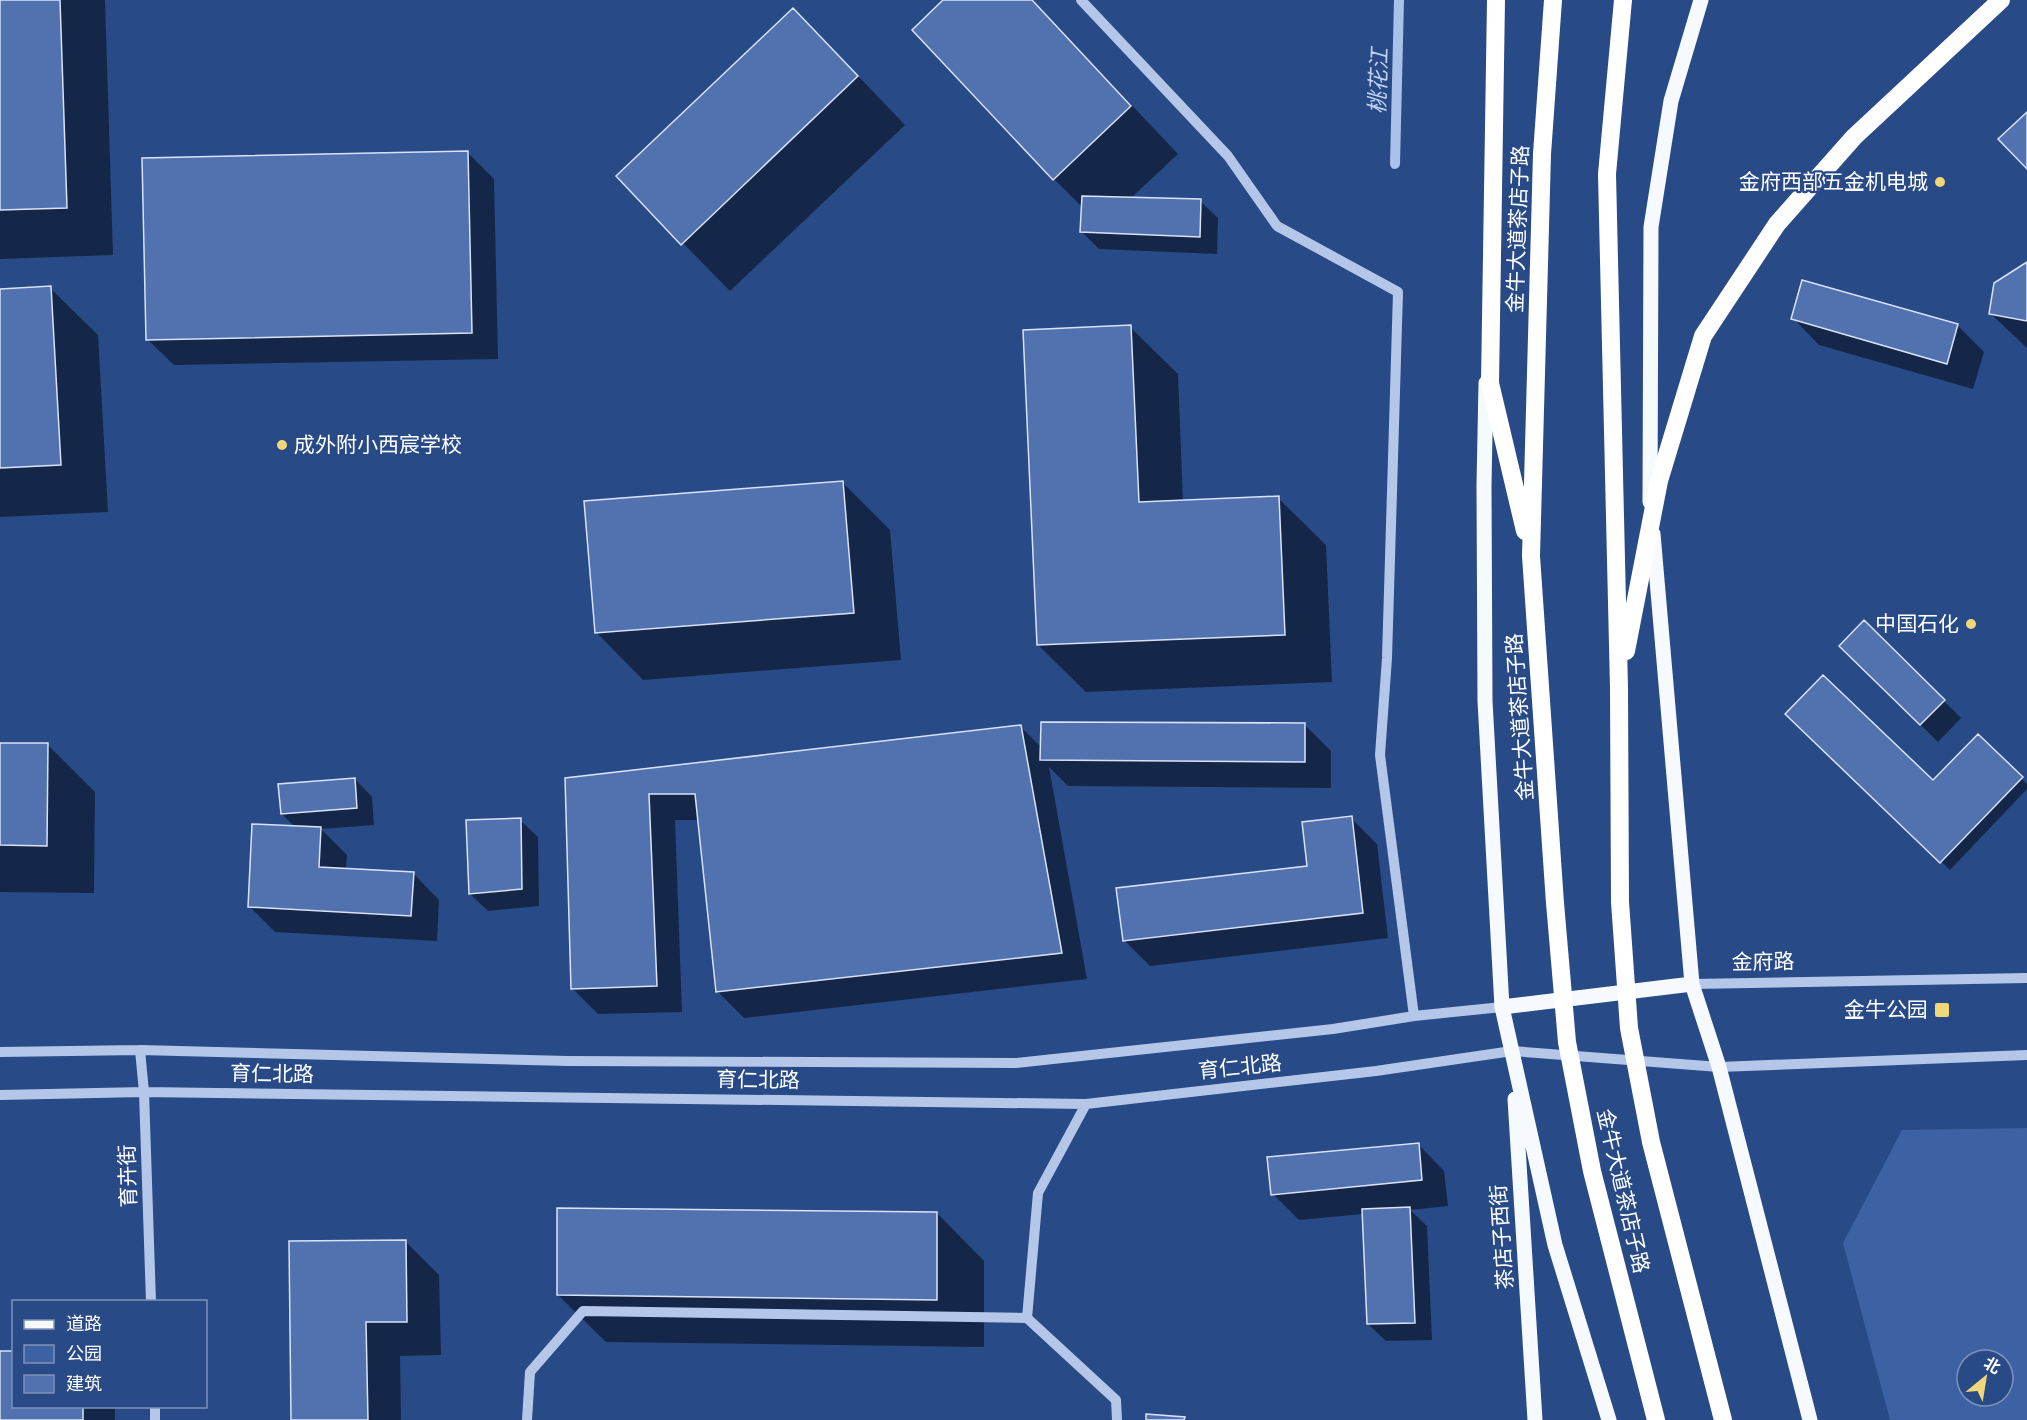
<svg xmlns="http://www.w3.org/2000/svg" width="2027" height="1420" font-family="'PT Sans','Noto Sans SC',sans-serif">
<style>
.green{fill:#3d62a4;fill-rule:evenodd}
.shadow{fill:#0007}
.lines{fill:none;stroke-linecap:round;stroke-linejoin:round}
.stream{stroke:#a9c1e9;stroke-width:10}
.building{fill:#5172af;stroke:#d8e3f7;stroke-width:1.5}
.minor{stroke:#b4c7e8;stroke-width:10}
.major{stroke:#f6f9fe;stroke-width:15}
.highway-bridge{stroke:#fff;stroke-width:18}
.poi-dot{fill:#f0d87a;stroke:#284a87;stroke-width:2}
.labels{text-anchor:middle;stroke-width:4.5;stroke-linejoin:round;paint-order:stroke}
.poi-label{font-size:21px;fill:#fff;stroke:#284a87;text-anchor:end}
.street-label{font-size:21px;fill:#fff;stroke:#284a87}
.water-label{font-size:22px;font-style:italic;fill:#c0d2ef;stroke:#284a87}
</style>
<rect width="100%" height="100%" fill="#284a87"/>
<path class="green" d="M 2027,1128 L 2027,1420 L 1890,1420 L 1843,1243 L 1902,1130 ZM 1967,1360 L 2003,1360 L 2003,1396 L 1967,1396 Z"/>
<path class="shadow" d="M 0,0 L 105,0 L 113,255 L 0,259 Z
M 945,0 L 1032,0 L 1178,154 L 1130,199 L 1200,201 L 1218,218 L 1217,254 L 1099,249 L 1082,232 L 1083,208 L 1054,179 Z
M 840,57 L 905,125 L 730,291 L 618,177 Z
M 468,153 L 494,179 L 498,359 L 174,365 L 147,339 Z
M 2027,264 L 2027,348 L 1991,314 Z
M 1803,281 L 1958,326 L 1984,352 L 1973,389 L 1819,345 L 1793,318 Z
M 50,288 L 98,335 L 108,512 L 0,517 L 0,290 Z
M 1130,327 L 1178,374 L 1183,502 L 1278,498 L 1326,545 L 1332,682 L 1086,692 L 1038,645 Z
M 843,483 L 890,530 L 901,660 L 643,680 L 596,632 Z
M 1864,622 L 1961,718 L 1938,742 L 1841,646 Z
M 1788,714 L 1933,782 L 1978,736 L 2027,784 L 2027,789 L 1950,870 Z
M 1305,725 L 1331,751 L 1331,788 L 1068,786 L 1049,767 L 1087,979 L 744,1018 L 718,992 L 699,820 L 675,820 L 682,1012 L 598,1014 L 572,988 L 567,779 L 1020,726 L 1042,748 Z
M 0,744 L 48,745 L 95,792 L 94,893 L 0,892 Z
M 355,779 L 372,797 L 374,825 L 321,829 L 347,855 L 346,870 L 413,873 L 439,900 L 437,941 L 275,932 L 249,906 L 296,828 L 282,814 Z
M 1351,818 L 1377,844 L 1388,938 L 1150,966 L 1124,940 L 1308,867 Z
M 520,820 L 538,837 L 539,906 L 488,911 L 470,894 Z
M 1418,1144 L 1444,1171 L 1448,1206 L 1410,1210 L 1427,1226 L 1432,1340 L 1386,1341 L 1368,1324 L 1363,1214 L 1299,1220 L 1273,1194 Z
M 937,1213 L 984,1261 L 984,1347 L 606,1342 L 558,1295 Z
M 405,1241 L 439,1275 L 441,1355 L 400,1356 L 401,1420 L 293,1420 Z
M 0,1353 L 14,1406 L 115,1406 L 115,1420 L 0,1420 Z"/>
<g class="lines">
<path class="stream" d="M 1395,164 L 1399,0"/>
</g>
<path class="building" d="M 0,0 L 60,0 L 67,208 L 0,210 Z
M 943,0 L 1032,0 L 1131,106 L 1053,180 L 912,30 Z
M 793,8 L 858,76 L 681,245 L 616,176 Z
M 2027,112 L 2027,169 L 1998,139 Z
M 468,151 L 472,333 L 146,340 L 142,158 Z
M 1082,196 L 1201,199 L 1200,237 L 1080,232 Z
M 2027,262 L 2027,321 L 1989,314 L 1994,283 Z
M 1802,280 L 1958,324 L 1947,364 L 1791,319 Z
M 51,286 L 61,465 L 0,468 L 0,289 Z
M 1131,325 L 1139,502 L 1279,496 L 1285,635 L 1037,645 L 1023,330 Z
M 843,481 L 854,613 L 595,633 L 584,501 Z
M 1864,620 L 1945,700 L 1920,725 L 1839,646 Z
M 1823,675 L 1933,780 L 1978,734 L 2023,777 L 1940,863 L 1785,714 Z
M 1041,722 L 1305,723 L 1305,762 L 1040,760 Z
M 1021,725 L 1062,953 L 716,992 L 695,794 L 649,794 L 657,986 L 571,989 L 565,778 Z
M 0,743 L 48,743 L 47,846 L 0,845 Z
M 355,778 L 357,808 L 281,814 L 278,784 Z
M 1352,816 L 1363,913 L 1123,941 L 1116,888 L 1307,866 L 1302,822 Z
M 521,818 L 522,889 L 469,894 L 466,820 Z
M 252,824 L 321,827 L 319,867 L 414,872 L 411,916 L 248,907 Z
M 1419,1143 L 1422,1180 L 1271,1195 L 1267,1157 Z
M 1410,1207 L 1415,1323 L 1367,1324 L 1362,1209 Z
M 557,1208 L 937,1212 L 937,1300 L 557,1295 Z
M 406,1240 L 407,1322 L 366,1322 L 368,1420 L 291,1420 L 289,1241 Z
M 0,1351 L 14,1351 L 14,1406 L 83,1406 L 83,1420 L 0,1420 Z
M 1146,1414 L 1185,1417 L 1184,1420 L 1146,1420 Z"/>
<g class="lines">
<path class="minor" d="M 1081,0 L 1228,156 L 1277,226 L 1398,292 L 1387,658 L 1380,755 L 1414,1016
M 1692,984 L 2027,978
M 140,1050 L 144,1092 L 151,1302
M 0,1052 L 140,1050 L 568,1061 L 1016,1063 L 1333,1029 L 1414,1016 L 1502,1007
M 0,1095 L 144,1092 L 1086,1104 L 1376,1071 L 1512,1051 L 1719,1067 L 2027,1055
M 1027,1318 L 1038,1193 L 1086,1104
M 155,1406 L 155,1420
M 527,1420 L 530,1372 L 583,1311 L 1027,1318 L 1116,1400 L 1117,1420"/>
<path class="major" d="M 1486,383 L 1484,485 L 1485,701 L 1502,1007 L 1555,1245 L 1609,1420
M 1650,502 L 1651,227 L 1671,101 L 1701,0
M 1653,534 L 1692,984 L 1719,1067 L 1810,1420
M 1502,1007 L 1692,984
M 1515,1099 L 1535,1420"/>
<path class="highway-bridge" d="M 1496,0 L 1490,383 L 1525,531
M 1553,0 L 1542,154 L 1531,556 L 1555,903 L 1567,1042 L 1592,1171 L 1656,1420
M 1623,0 L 1607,174 L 1619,688 L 1620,902 L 1629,1028 L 1651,1142 L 1723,1420
M 1626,651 L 1659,481 L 1703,336 L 1777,224 L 1854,137 L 2001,0"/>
</g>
<g class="poi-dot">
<circle cx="1940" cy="182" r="6"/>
<circle cx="282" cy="445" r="6"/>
<circle cx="1971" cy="624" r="6"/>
<rect x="1934" y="1002" width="16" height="16" rx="3"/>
</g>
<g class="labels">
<g class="poi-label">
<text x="1928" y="189">金府西部五金机电城</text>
<text x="294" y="452" text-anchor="start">成外附小西宸学校</text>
<text x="1959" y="631">中国石化</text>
<text x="1928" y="1017">金牛公园</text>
</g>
<g class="street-label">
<text transform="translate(1518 229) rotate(-88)" y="7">金牛大道茶店子路</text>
<text transform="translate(1520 717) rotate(-94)" y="7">金牛大道茶店子路</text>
<text transform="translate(1763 962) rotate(-1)" y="7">金府路</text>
<text transform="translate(1240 1067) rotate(-6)" y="7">育仁北路</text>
<text transform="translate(272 1074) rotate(1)" y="7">育仁北路</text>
<text transform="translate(758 1080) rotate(1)" y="7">育仁北路</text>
<text transform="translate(128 1176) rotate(-92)" y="7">育卉街</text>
<text transform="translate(1623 1191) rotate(77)" y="7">金牛大道茶店子路</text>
<text transform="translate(1502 1237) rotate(-94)" y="7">茶店子西街</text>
</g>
<g class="water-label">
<text transform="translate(1378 81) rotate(-88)" y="8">桃花江</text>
</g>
</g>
<rect x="12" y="1300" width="195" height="108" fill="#284a87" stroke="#7e92b7" stroke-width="1.5"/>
<rect x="24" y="1320" width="30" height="9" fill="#f6f9fe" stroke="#7e92b7" stroke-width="1.5"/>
<text x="66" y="1330" font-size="18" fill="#ffffff">道路</text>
<rect x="24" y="1345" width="30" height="18" fill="#3d62a4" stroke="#7e92b7" stroke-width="1.5"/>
<text x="66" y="1360" font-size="18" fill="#ffffff">公园</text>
<rect x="24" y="1375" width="30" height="18" fill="#5172af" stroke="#7e92b7" stroke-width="1.5"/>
<text x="66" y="1390" font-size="18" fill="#ffffff">建筑</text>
<g transform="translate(1985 1378) rotate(30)"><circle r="28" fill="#284a87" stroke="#7e92b7" stroke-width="1.5"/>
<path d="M0-4.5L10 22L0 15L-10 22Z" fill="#f0d87a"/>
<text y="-9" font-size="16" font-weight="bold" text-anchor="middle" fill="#ffffff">北</text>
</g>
</svg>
